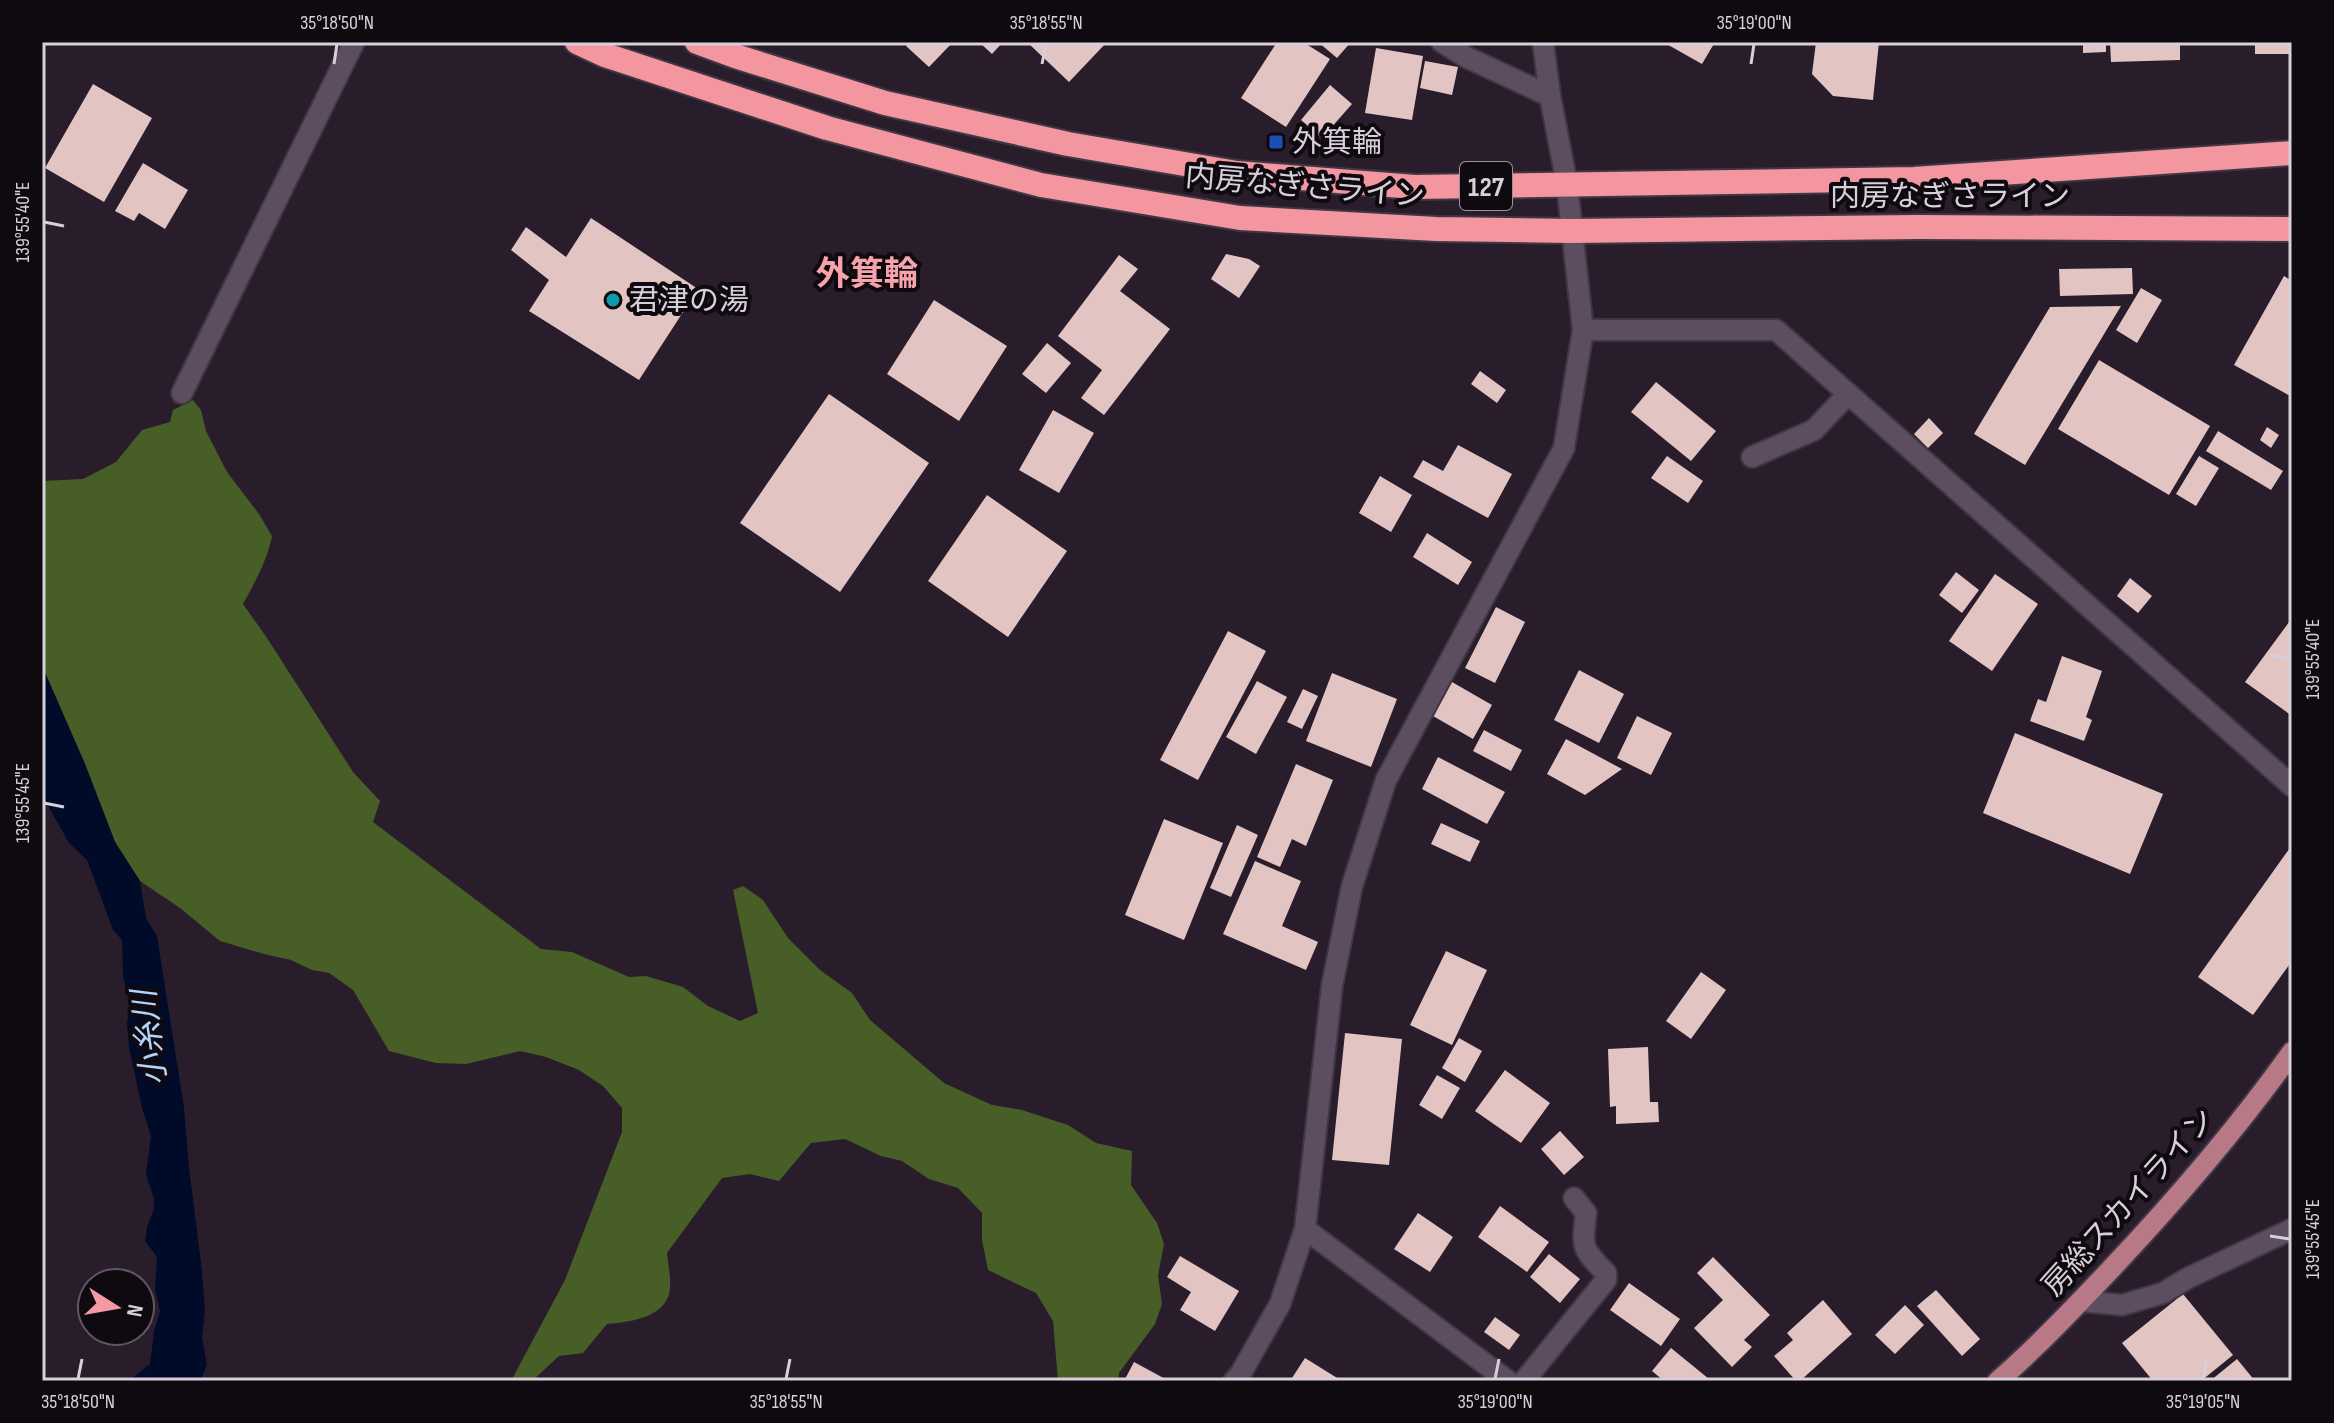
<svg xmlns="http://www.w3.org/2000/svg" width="2334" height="1423" font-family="'Sofia Sans Condensed','Noto Sans JP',sans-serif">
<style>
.forest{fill:#475e26}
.water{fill:#000b29}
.building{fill:#e2c4c3}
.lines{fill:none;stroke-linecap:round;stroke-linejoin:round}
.minor-casing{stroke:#413744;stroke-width:24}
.major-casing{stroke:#413744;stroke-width:24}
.highway-casing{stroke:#413744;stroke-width:28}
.minor{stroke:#5c4d60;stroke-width:20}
.major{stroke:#b77986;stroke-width:20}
.highway{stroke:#f396a0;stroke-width:24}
.ticks{fill:none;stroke:#d7cfda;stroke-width:3}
.transit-dot{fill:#1a4fb4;stroke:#0f0910;stroke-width:3}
.culture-dot{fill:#0f9aa8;stroke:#0f0910;stroke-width:3}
.labels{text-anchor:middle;stroke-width:8;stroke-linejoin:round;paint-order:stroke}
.shield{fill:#0f0910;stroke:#9b949d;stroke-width:2}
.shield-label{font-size:28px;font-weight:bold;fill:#d7cfda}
.poi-label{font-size:30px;fill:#d7cfda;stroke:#0f0910;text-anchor:start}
.street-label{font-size:30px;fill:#d7cfda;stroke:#0f0910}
.water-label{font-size:32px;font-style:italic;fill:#b1d3fe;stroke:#0f0910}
.quarter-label{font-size:34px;font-weight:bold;fill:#f7a3ac;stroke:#0f0910}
.neatline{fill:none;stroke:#d7cfda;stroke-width:3}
.ticks-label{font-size:20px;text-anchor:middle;fill:#d7cfda}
</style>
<rect width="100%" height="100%" fill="#291d2c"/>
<path class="forest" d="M 193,400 L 201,410 L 206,431 L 227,472 L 259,514 L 272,536 C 267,561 255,582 243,604 L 267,638 L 353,772 L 380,801 L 373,822 L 541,949 L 572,952 L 629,977 L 646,976 L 683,987 L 708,1006 L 740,1021 L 758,1013 L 733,890 L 743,886 L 763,900 L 788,938 L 820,970 L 852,993 L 870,1020 L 944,1083 L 992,1105 L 1022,1110 L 1068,1125 L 1096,1143 L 1132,1151 L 1131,1185 L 1157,1223 L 1164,1244 L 1158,1275 L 1162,1304 L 1155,1324 L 1119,1373 L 1118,1381 L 1058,1381 L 1053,1321 L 1036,1293 L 988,1270 L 982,1240 L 982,1213 L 958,1188 L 929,1179 L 902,1161 L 881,1156 L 845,1139 L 811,1143 L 779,1181 L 750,1174 L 722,1178 L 667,1253 C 668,1265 673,1285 668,1297 C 659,1319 627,1322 607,1324 L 583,1353 L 559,1356 L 532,1381 L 511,1381 L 565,1280 L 622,1132 L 622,1108 L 603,1086 L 579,1070 L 546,1057 L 520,1051 L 466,1064 L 436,1063 L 389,1051 L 353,990 L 329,973 L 312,970 L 291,960 L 264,954 L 220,941 L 180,908 L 140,881 L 115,842 L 85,764 L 43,668 L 42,481 L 83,479 L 116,462 L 142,430 L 170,422 L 173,410 Z"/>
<path class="water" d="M 42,643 L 43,668 L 85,764 L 115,842 L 140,881 L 146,918 L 157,936 L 184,1108 L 189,1168 L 202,1271 L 205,1311 L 202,1338 L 207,1365 L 200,1381 L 128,1381 L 150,1364 L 154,1331 L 160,1311 L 155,1290 L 157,1257 L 145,1241 L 147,1227 L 154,1209 L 154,1199 L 146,1175 L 151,1136 L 142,1108 L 129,1047 L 127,1024 L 130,1001 L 123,977 L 122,940 L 113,930 L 87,860 L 69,843 L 42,795 Z"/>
<path class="building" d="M 910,42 L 953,42 L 929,67 L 906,46 Z
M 979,42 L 1003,42 L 992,54 Z
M 1027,42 L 1107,42 L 1069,82 Z
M 1277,42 L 1303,42 L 1330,59 L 1286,127 L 1241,98 Z
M 1318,42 L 1351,42 L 1337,58 Z
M 1663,42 L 1715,42 L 1702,64 Z
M 1816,42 L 1879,42 L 1873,100 L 1833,96 L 1812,74 Z
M 2083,42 L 2106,42 L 2106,52 L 2083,53 Z
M 2110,42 L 2180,42 L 2180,60 L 2111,62 Z
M 2255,42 L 2292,42 L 2292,54 L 2255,54 Z
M 1376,48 L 1423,56 L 1412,120 L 1365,113 Z
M 1425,61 L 1458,67 L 1452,95 L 1420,88 Z
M 93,84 L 152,118 L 104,202 L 45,168 Z
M 1330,85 L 1352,104 L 1322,138 L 1301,120 Z
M 143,163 L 188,190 L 165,229 L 139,213 L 134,221 L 115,211 Z
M 591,218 L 698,289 L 639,380 L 529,311 L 549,280 L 511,250 L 526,227 L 566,257 Z
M 1226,254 L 1249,259 L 1260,266 L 1239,298 L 1211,279 Z
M 1119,255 L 1138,269 L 1120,291 L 1170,329 L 1104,415 L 1081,398 L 1102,370 L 1058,336 Z
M 2132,268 L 2133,294 L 2060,296 L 2059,269 Z
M 2284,276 L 2292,281 L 2292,397 L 2234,365 Z
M 2141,288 L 2162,300 L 2137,343 L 2116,330 Z
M 934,300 L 1007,346 L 959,421 L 887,374 Z
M 2121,306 L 2025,465 L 1974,434 L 2050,307 Z
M 1047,343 L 1071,363 L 1046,393 L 1022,374 Z
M 2099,360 L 2210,426 L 2169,495 L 2058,429 Z
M 1480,371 L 1506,390 L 1497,403 L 1471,384 Z
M 1656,382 L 1716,431 L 1691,461 L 1631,412 Z
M 829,394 L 929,463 L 840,592 L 740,523 Z
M 1053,410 L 1094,433 L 1059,493 L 1019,470 Z
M 1929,418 L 1943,433 L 1928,448 L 1914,434 Z
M 2267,427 L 2279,435 L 2271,448 L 2260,440 Z
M 2218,431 L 2283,471 L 2271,490 L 2206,451 Z
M 1458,445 L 1512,474 L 1488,518 L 1413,477 L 1423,460 L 1443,471 Z
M 1667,456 L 1703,481 L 1688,503 L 1651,478 Z
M 2199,456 L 2219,468 L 2196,506 L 2176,494 Z
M 1380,476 L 1412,495 L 1391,532 L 1359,513 Z
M 987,495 L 1067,551 L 1008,637 L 928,581 Z
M 1427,533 L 1472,562 L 1458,585 L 1413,557 Z
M 1956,572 L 1979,590 L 1962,613 L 1939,595 Z
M 1995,574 L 2038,604 L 1992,671 L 1949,641 Z
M 2130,578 L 2152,596 L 2138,613 L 2117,596 Z
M 1496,607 L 1525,622 L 1495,683 L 1465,668 Z
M 2292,618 L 2292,716 L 2245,682 Z
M 1228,631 L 1266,651 L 1198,780 L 1160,760 Z
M 2062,656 L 2102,671 L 2086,717 L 2092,720 L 2084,741 L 2030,721 L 2038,699 L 2046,702 Z
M 1579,670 L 1624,694 L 1599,743 L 1554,720 Z
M 1332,673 L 1397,699 L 1371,767 L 1306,741 Z
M 1257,681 L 1287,697 L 1256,754 L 1226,737 Z
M 1452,682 L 1492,705 L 1473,739 L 1433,716 Z
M 1303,689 L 1318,696 L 1302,729 L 1287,722 Z
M 1637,716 L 1672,733 L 1651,775 L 1617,758 Z
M 1484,730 L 1522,750 L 1511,771 L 1473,751 Z
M 2015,733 L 2163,794 L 2130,874 L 1983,813 Z
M 1566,739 L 1622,769 L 1585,795 L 1547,774 Z
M 1438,757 L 1505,792 L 1487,824 L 1422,789 Z
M 1296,764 L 1333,780 L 1306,846 L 1292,839 L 1280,867 L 1257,857 Z
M 1164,819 L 1223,843 L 1184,940 L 1125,915 Z
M 1441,823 L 1480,841 L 1470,862 L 1431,844 Z
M 1237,825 L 1258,835 L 1231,897 L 1210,888 Z
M 2292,845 L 2292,961 L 2253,1015 L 2198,977 Z
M 1255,861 L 1301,881 L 1282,926 L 1318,942 L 1306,970 L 1223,934 Z
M 1446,951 L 1487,970 L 1452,1045 L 1410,1025 Z
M 1701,972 L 1726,990 L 1691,1039 L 1666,1021 Z
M 1345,1033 L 1402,1039 L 1389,1165 L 1332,1160 Z
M 1459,1038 L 1482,1051 L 1465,1082 L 1442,1068 Z
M 1648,1047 L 1650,1102 L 1658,1102 L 1659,1122 L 1616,1124 L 1616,1106 L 1610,1107 L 1608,1049 Z
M 1505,1070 L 1550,1103 L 1521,1143 L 1475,1111 Z
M 1437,1075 L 1460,1088 L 1442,1119 L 1419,1105 Z
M 1560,1131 L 1584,1157 L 1564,1175 L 1541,1149 Z
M 1500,1206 L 1549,1242 L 1527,1272 L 1478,1237 Z
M 1418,1213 L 1453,1237 L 1430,1272 L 1394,1249 Z
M 1549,1254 L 1580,1279 L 1560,1303 L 1530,1277 Z
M 1180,1256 L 1239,1291 L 1215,1331 L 1180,1310 L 1191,1292 L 1167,1277 Z
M 1713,1257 L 1770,1315 L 1744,1340 L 1752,1347 L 1732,1367 L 1694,1328 L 1723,1300 L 1697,1273 Z
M 1629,1283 L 1680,1319 L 1661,1346 L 1610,1310 Z
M 1936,1290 L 1980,1339 L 1962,1356 L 1917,1306 Z
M 2183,1294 L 2233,1355 L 2201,1381 L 2153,1381 L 2122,1343 Z
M 1823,1300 L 1852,1334 L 1800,1381 L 1796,1381 L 1774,1356 L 1793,1340 L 1787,1333 Z
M 1905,1305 L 1924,1325 L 1895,1354 L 1875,1335 Z
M 1495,1317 L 1520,1335 L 1509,1350 L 1484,1332 Z
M 1671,1348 L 1709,1379 L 1708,1381 L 1664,1381 L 1652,1371 Z
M 1305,1358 L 1342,1381 L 1290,1381 Z
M 2237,1359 L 2255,1381 L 2210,1381 Z
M 1134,1362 L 1169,1381 L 1124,1381 Z"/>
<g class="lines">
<defs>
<path id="minor" d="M 1442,42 L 1466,57 L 1550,96
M 1583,330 L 1776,330 L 2292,786
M 182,393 L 354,42
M 1752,457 L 1814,430 L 1848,394
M 1305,1229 L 1508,1381
M 2081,1301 L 2122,1305 L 2163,1293 L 2188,1278 L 2292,1229
M 1234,1381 L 1241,1373 L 1280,1304 L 1305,1229 L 1332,986 L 1352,886 L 1386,780 L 1564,448 L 1583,330 L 1567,184 L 1550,96 L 1543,42
M 1524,1381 L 1606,1280 L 1606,1273 C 1581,1248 1582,1248 1586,1213 L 1574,1198"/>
<path id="major" d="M 1998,1381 C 2038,1346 2074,1308 2111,1269 C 2176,1200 2237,1129 2292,1052"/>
<path id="highway" d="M 577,42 L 605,55 L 827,128 L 1041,185 L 1240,218 L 1436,229 L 1571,231 L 1917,227 L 2292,229
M 697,42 L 735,56 L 885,103 L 1068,144 L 1237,173 L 1415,187 L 1914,179 L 2292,153"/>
</defs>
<use href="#minor" class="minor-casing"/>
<use href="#major" class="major-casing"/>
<use href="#highway" class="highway-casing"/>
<use href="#minor" class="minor"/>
<use href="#major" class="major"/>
<use href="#highway" class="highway"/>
</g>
<path class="ticks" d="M 334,64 L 337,44M 1042,64 L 1046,44M 1751,64 L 1754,44M 44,222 L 64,226M 2270,655 L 2290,659M 44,803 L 64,807M 2270,1236 L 2290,1239M 78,1379 L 82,1359M 786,1379 L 790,1359M 1495,1379 L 1499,1359M 2203,1379 L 2207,1359"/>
<rect class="transit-dot" x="1268" y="134" width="16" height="16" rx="4"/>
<circle class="culture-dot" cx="613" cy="300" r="8"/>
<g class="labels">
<rect class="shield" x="1460" y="162" width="52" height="48" rx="6"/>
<g class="shield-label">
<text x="1486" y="196">127</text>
</g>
<g class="poi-label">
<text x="1292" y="152">外箕輪</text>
<text x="629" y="310">君津の湯</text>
</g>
<g class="street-label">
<text transform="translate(1305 186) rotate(5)" y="10">内房なぎさライン</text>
<text x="1950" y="206">内房なぎさライン</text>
<text transform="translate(2128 1202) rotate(-48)" y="10">房総スカイライン</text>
</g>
<g class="water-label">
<text transform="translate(149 1038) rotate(-97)" y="11">小糸川</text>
</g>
<g class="quarter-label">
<text x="867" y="285">外箕輪</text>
</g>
</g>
<rect width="2334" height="1423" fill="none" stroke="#0f0910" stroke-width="88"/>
<g transform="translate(116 1307) rotate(101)"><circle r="38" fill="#0f0910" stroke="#5f5861" stroke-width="2"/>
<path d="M0-6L14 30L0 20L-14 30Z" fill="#f49aa4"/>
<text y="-12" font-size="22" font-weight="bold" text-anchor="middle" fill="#d7cfda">N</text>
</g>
<rect x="44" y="44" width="2246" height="1335" class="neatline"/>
<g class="ticks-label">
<text x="337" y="29">35°18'50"N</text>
<text x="1046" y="29">35°18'55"N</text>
<text x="1754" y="29">35°19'00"N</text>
<text transform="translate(22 222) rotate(-90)" y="7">139°55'40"E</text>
<text transform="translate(2312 659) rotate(-90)" y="7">139°55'40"E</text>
<text transform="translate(22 803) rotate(-90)" y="7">139°55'45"E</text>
<text transform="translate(2312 1239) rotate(-90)" y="7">139°55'45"E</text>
<text x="78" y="1408">35°18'50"N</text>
<text x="786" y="1408">35°18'55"N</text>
<text x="1495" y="1408">35°19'00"N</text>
<text x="2203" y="1408">35°19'05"N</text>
</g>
</svg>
